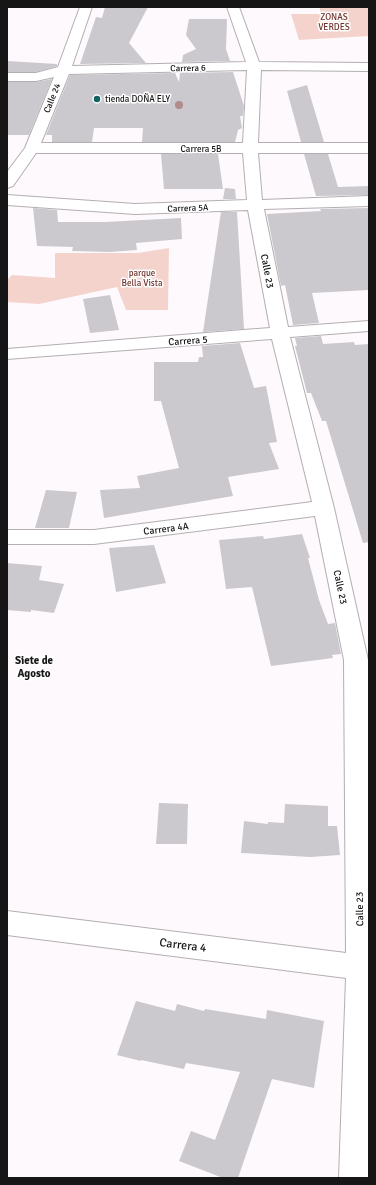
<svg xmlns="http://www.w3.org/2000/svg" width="376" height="1185" font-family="Signika,sans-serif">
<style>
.green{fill:#f5d3cd}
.building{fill:#cbc9ce}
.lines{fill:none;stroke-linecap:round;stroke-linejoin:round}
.minor-casing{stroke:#b3aeb2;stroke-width:2}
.minor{fill:#fff;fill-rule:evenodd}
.tree{fill:#b08c8a}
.poi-dot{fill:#126263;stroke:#fff;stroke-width:1.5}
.labels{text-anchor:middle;stroke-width:3;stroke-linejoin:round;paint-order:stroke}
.far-park-label{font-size:9px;fill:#70332b;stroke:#fff}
.far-street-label{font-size:9px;fill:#171617;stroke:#fff}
.far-poi-label{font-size:9px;fill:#171617;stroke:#fff;text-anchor:start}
.street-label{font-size:10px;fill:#171617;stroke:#fff}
.neighbourhood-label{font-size:11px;font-weight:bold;fill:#171617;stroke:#fff}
.near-street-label{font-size:12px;fill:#171617;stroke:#fff}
</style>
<rect width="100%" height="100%" fill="#fef9fd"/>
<path class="green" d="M 329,7 L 369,7 L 369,36 L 299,40 L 291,14 L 320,14 L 320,8 Z
M 169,248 L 168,310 L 126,310 L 117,287 L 39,304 L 7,302 L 7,280 L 12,275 L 55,278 L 55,253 L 138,253 Z"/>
<path class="building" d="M 105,7 L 148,7 L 129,43 L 146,63 L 80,64 L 96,17 L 102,18 Z
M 189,19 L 227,19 L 226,49 L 230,61 L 182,62 L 183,55 L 196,49 L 186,35 Z
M 7,61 L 57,64 L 57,66 L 36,72 L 7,72 Z
M 233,72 L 244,106 L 243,116 L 240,116 L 242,128 L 238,130 L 235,142 L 142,142 L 143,128 L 94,128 L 92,142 L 52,142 L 52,135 L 46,135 L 70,75 L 175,73 L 179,82 L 180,73 Z
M 52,79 L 29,135 L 7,135 L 7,82 L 36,82 Z
M 307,85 L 324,142 L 301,142 L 287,91 Z
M 161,154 L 218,154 L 223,189 L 164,189 Z
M 304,154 L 328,154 L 338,187 L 369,186 L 369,195 L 316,196 Z
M 225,188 L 235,189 L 236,199 L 223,199 Z
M 33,208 L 57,210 L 58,222 L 105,222 L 181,218 L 182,239 L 136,243 L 137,250 L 110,252 L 72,251 L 73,247 L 37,246 Z
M 369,208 L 369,290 L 312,293 L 319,323 L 293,325 L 285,285 L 281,286 L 267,214 L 321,211 L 320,209 Z
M 221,212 L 237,212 L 244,329 L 203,332 Z
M 110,295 L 119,330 L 90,333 L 83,299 Z
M 321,336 L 323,344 L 354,342 L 355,345 L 369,344 L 369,542 L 363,543 L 326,421 L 322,421 L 311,393 L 307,393 L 295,346 L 297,346 L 295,338 Z
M 240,343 L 254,388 L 266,386 L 277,442 L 269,443 L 279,469 L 228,477 L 233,496 L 104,518 L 100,490 L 140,488 L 137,476 L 179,468 L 161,401 L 154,401 L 154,362 L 198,362 L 199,357 L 203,357 L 202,346 Z
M 46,490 L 77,492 L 69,528 L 35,528 Z
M 302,534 L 310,558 L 308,558 L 319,600 L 328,624 L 335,623 L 341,654 L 332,655 L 333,658 L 271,666 L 252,587 L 226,589 L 219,540 L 263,536 L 264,539 Z
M 154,545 L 166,583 L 116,592 L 109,548 Z
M 7,563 L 42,566 L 39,580 L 64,584 L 54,613 L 31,610 L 31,612 L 7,610 Z
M 159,803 L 188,804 L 187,844 L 156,844 Z
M 285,804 L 328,806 L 328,826 L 337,826 L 340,855 L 310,857 L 241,853 L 244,821 L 268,824 L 268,822 L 284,823 Z
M 136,1001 L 175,1011 L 177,1004 L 204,1011 L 205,1009 L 266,1019 L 267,1010 L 324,1021 L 314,1088 L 272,1079 L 238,1178 L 223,1178 L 179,1161 L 191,1131 L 215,1140 L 240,1072 L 186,1063 L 184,1069 L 141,1060 L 141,1061 L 117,1055 Z"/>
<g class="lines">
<defs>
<path id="minor" d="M 80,7 L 92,7 L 72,66 L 246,62 L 227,7 L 239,7 L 259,62 L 369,63 L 369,71 L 261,70 L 258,143 L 369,143 L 369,153 L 258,153 L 262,200 L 369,196 L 369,206 L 264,209 L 288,327 L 369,321 L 369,331 L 290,337 L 334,508 L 368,660 L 369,730 L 369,1178 L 339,1178 L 346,978 L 7,935 L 7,911 L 346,953 L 344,660 L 315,516 L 94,544 L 7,544 L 7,530 L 94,530 L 312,502 L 272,339 L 7,359 L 7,349 L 270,328 L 248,210 L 135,214 L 7,205 L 7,195 L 135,204 L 247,200 L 243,153 L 36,153 L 13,186 L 7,188 L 7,172 L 25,148 L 54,77 L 36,81 L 7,81 L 7,73 L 36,73 L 58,67 ZM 247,70 L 243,143 L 41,143 L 69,74 Z"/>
</defs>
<use href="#minor" class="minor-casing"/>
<use href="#minor" class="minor"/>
</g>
<circle class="tree" cx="179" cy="105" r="4"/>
<circle class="poi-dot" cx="97" cy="99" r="4"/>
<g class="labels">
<g class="far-park-label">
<text x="334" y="20">ZONAS<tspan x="334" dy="10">VERDES</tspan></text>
<text x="142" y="276">parque<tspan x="142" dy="10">Bella Vista</tspan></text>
</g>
<g class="far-street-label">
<text transform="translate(188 68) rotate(-1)" y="3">Carrera 6</text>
<text transform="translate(52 98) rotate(-68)" y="3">Calle 24</text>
<text x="201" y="152">Carrera 5B</text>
<text transform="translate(188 208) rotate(-2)" y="3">Carrera 5A</text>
</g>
<g class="far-poi-label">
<text x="105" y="102">tienda DOÑA ELY</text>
</g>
<g class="street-label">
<text transform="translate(268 271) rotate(79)" y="4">Calle 23</text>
<text transform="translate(188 340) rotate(-4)" y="4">Carrera 5</text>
<text transform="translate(166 528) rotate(-7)" y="4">Carrera 4A</text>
<text transform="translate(341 587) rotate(78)" y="4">Calle 23</text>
<text transform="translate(359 909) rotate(-91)" y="4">Calle 23</text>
</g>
<g class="neighbourhood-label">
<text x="34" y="664">Siete de<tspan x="34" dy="13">Agosto</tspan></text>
</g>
<g class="near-street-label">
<text transform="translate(183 945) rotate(7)" y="4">Carrera 4</text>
</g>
</g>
<rect width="376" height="1185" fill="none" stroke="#171617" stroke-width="16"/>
</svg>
